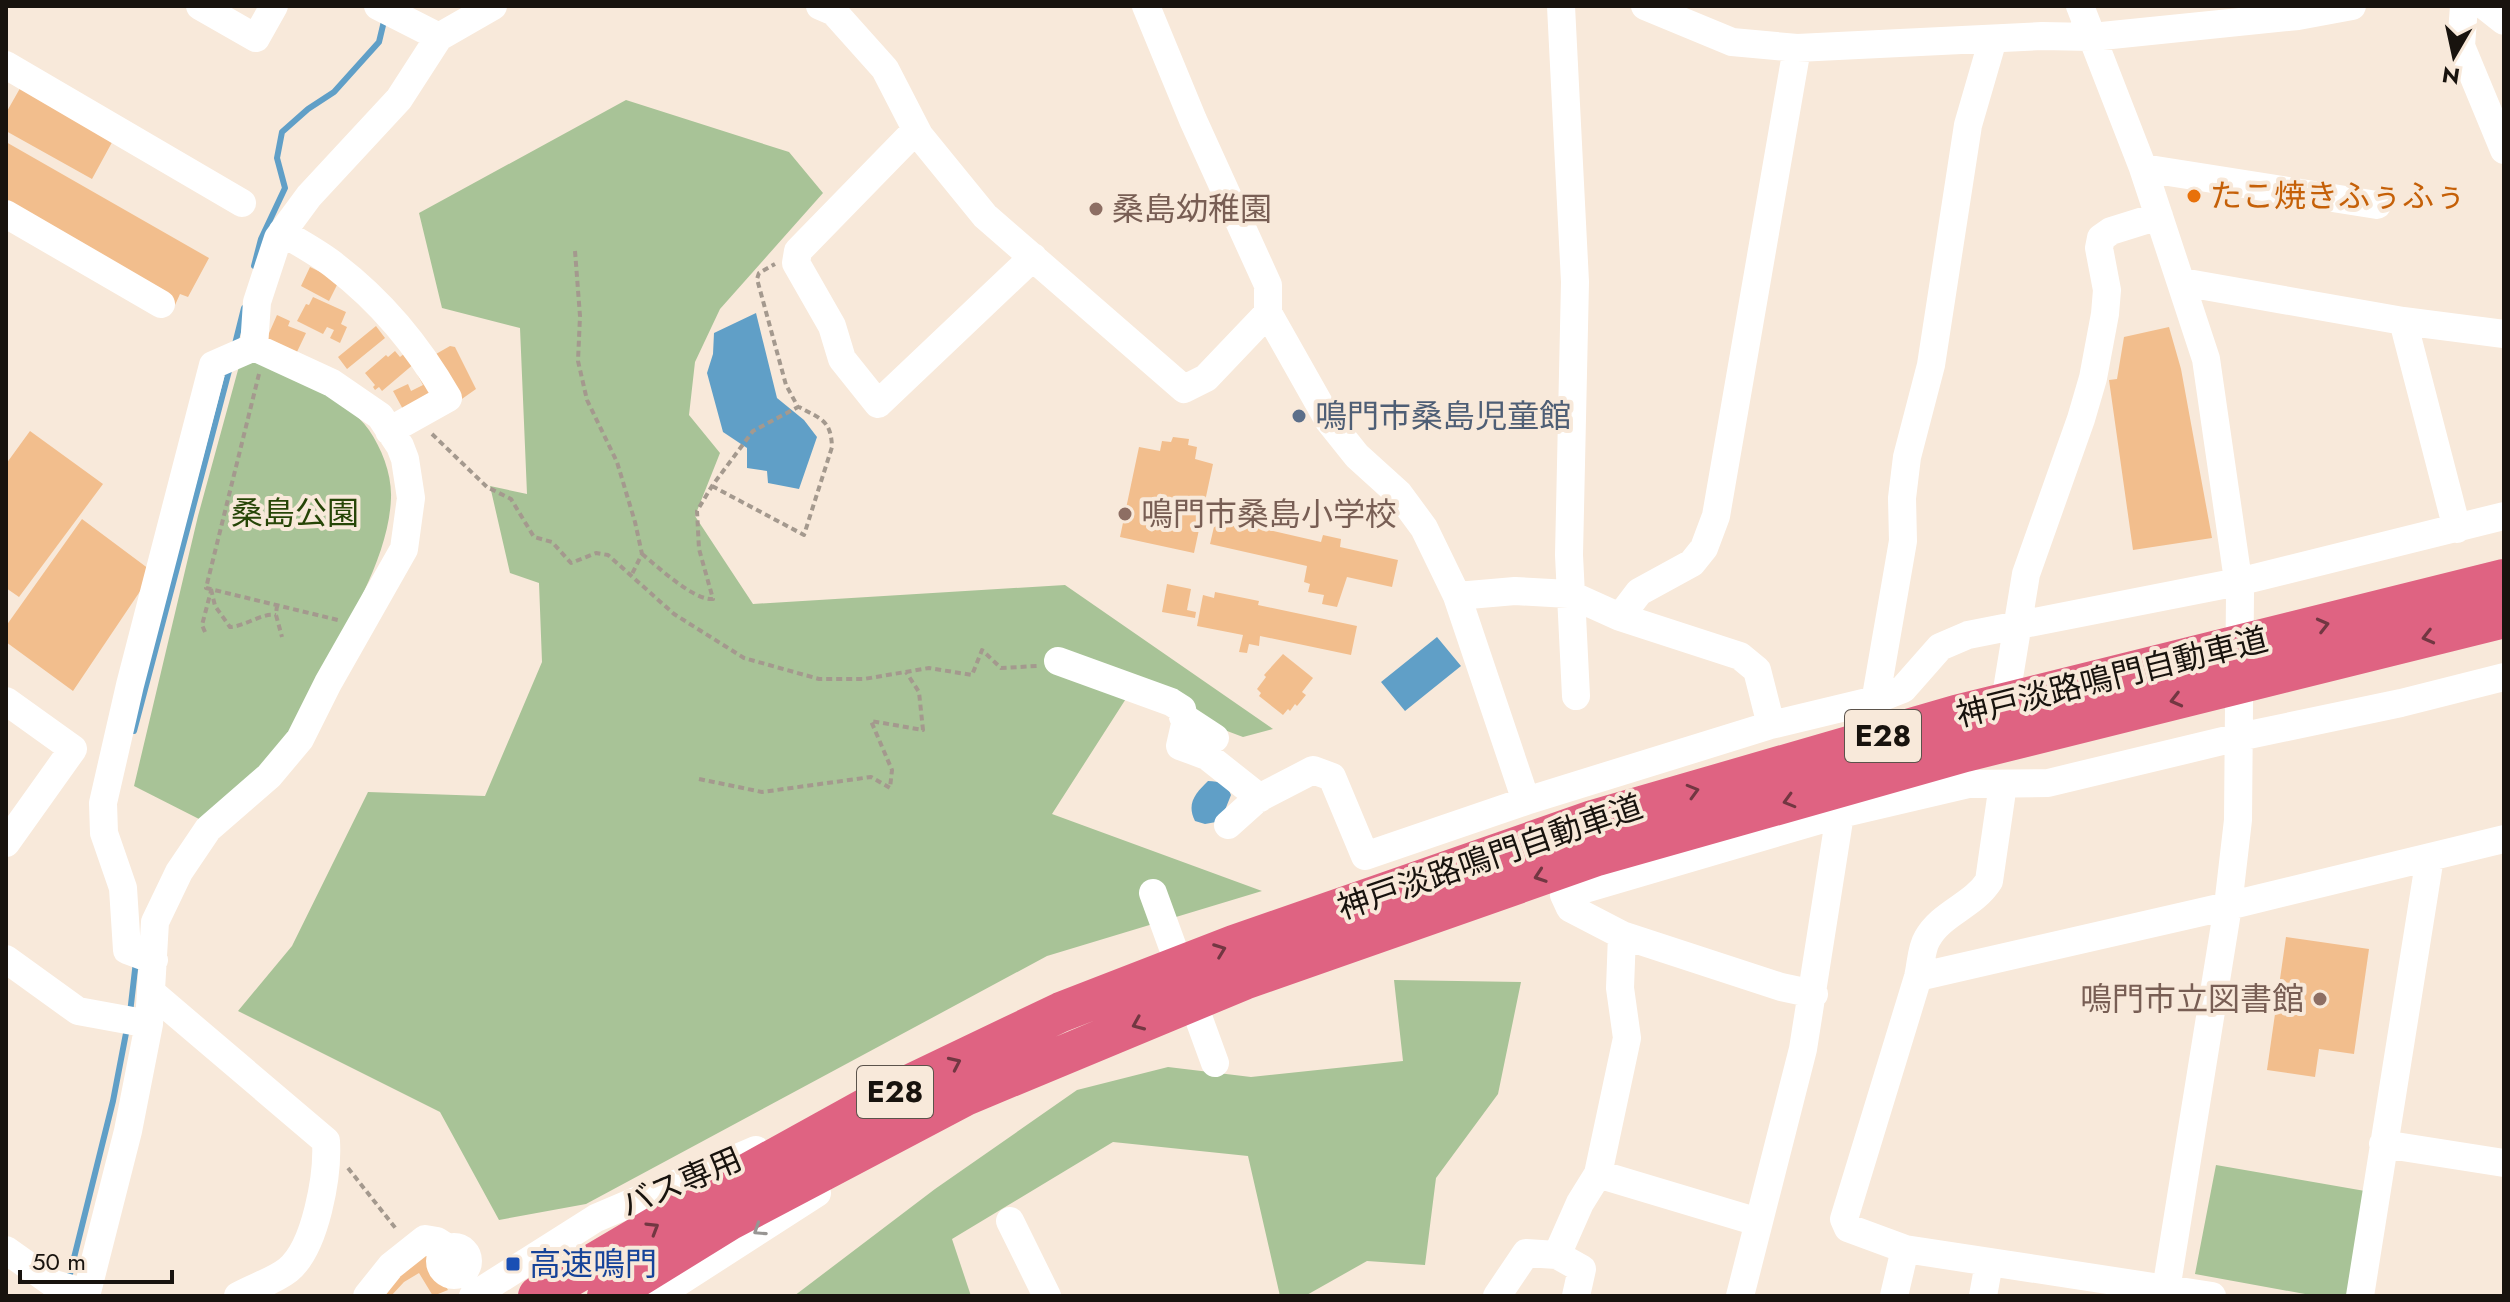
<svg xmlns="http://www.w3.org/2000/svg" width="2510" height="1302" font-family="Jost,'Noto Sans JP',sans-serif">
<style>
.green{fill:#a8c397}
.water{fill:#609fc7}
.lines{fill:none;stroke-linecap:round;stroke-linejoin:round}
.stream{stroke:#609fc7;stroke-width:6}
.building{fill:#f2be8d}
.path{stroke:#a4998e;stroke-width:4;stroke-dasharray:6 4;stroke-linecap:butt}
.minor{stroke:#fff;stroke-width:28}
.highway{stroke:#df6382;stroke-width:40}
.oneway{stroke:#723742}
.oneway2{stroke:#979593}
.food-dot{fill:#e8710a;stroke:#f8e9da;stroke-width:3}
.education-dot{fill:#8d6e63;stroke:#f8e9da;stroke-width:3}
.service-dot{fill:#5c6f8a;stroke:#f8e9da;stroke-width:3}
.transit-dot{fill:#1a4fb4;stroke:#f8e9da;stroke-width:3}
.labels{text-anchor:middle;stroke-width:8;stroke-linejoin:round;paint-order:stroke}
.shield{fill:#f8e9da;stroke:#5b534b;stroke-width:2}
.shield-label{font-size:30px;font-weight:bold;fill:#18130e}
.food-label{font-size:32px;fill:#c56008;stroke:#f8e9da;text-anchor:start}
.education-label{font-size:32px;fill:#785e54;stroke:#f8e9da;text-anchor:start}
.service-label{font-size:32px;fill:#4e5e75;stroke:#f8e9da;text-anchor:start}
.park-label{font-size:32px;fill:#264507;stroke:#f8e9da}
.street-label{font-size:32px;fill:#18130e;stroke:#f8e9da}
.transit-label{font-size:32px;fill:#164399;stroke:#f8e9da;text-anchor:start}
</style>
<rect width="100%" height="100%" fill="#f8e9da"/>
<path class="green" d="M 626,100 L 789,152 L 823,193 L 720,309 L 695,362 L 689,415 L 720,453 L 695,516 L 753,604 L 1065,585 L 1273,729 L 1243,737 L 1129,694 L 1052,814 L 1262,891 L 1047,956 L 586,1204 L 499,1220 L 440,1112 L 238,1011 L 292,946 L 368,792 L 485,796 L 542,662 L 539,583 L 510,573 L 490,486 L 527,494 L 520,328 L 442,308 L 419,213 Z
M 251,357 C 288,376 345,395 369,430 C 382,449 392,475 391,498 C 389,556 349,621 322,671 C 305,703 290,737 265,764 C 246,784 222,801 201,820 L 134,786 L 198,516 L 241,359 Z
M 1394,980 L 1521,982 L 1498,1094 L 1436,1178 L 1425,1265 L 1367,1261 L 1305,1296 L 1280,1296 L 1248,1156 L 1113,1142 L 952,1239 L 971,1296 L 794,1296 L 935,1189 L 1077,1090 L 1168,1067 L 1251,1077 L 1403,1061 Z
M 2216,1165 L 2365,1191 L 2348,1296 L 2316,1296 L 2195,1274 Z"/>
<path class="water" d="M 756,313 L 777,398 L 804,420 L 817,437 L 799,489 L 768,483 L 767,471 L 747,468 L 747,448 L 723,432 L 707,373 L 713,354 L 714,333 Z
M 1437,637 L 1461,666 L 1405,711 L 1381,682 Z
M 1208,781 C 1220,781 1227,784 1231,795 L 1225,810 L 1216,822 L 1205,824 L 1195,821 C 1186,803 1196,793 1208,781 Z"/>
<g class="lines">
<path class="stream" d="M 254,266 L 261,239 L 285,188 L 277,158 L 282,132 L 308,109 L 334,92 L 379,42 L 385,17
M 235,344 L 244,308
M 134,731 L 230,367
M 130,1013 L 136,961
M 68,1282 L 113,1101 L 127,1028"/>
</g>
<path class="building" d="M 23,83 L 116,135 L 92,179 L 6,131 L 6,113 Z
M 6,142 L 209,258 L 188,297 L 180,294 L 175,305 L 6,207 Z
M 310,267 L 339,281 L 329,301 L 301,286 Z
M 313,297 L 346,312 L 341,324 L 347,327 L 340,343 L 330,338 L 334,330 L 327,327 L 323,334 L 297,321 L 306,304 L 309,305 Z
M 277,315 L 290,321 L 288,326 L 306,333 L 296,354 L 266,340 Z
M 376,326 L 385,338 L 347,369 L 338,357 Z
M 2169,327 L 2181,369 L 2212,538 L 2133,550 L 2109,380 L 2117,379 L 2124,337 Z
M 450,346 L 455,347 L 476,389 L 459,401 L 436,354 Z
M 395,351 L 400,357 L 405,353 L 415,363 L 382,391 L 379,387 L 375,390 L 373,387 L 375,385 L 365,373 L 386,355 L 388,357 Z
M 417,374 L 440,395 L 405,413 L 393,391 L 408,384 L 411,391 L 423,385 Z
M 30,431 L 103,484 L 19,597 L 6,588 L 6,464 Z
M 1173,437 L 1189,439 L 1188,445 L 1197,447 L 1195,459 L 1213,464 L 1194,553 L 1120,537 L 1139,447 L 1160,451 L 1162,441 L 1171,442 Z
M 1216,518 L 1321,542 L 1323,535 L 1341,539 L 1340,547 L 1398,560 L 1392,587 L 1347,577 L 1337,607 L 1322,604 L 1324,595 L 1308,592 L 1310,584 L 1304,582 L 1307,566 L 1210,544 Z
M 82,519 L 153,572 L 73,691 L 6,642 L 6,626 Z
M 1167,584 L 1191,589 L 1187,610 L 1196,612 L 1195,618 L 1162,612 Z
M 1215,592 L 1259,601 L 1258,605 L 1357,626 L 1351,655 L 1260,636 L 1259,646 L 1249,644 L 1247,653 L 1239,652 L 1243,635 L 1197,626 L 1203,595 L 1214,598 Z
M 1283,654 L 1313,678 L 1302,692 L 1306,695 L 1297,706 L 1295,704 L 1290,711 L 1288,709 L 1283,715 L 1259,696 L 1261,693 L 1257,689 L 1266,677 L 1264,675 Z
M 2286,937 L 2369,949 L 2354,1054 L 2319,1049 L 2315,1077 L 2267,1070 Z
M 425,1253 L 448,1290 L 433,1296 L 419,1273 L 404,1282 L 391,1296 L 374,1296 Z"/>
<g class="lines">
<path class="path" d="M 575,251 L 580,316 L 578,361 L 587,400 L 617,462 L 635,522 L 642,554 L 632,574
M 259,374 L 206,588 L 338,620
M 432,434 L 487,487 L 511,499 L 534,537 L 552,542 L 571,563 L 596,553 L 608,555 L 674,614 L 744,658 L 819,679 L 864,679 L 929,668 L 972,675 L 982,650 L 1001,668 L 1037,666
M 712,486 L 804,535 L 832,447 C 831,420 821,419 799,407
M 642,554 C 657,566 694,601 713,599 L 699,549 L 697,511 L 712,486 L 753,431 L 798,407 L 786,385 L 757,279 L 759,273 L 775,264
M 211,589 L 215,606 L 230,627 C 246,626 261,613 276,615
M 277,605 L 276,615 L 282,637
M 205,632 L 202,625 L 211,591
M 699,779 L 762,792 L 871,777 L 890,788 L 892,770 L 871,721 L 923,730 L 919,692 L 906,672
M 348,1168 L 397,1230"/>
<path class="minor" d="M 200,6 L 256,38 L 274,6
M 378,6 L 439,37
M 820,6 L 834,12 L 885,69 L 919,135 L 985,216 L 1184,389 L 1206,378 L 1268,313
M 1146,6 L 1193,120 L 1268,285 L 1268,313 L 1329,421 L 1357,456 L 1399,494 L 1424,528 L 1457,596 L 1526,801
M 1561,6 L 1575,282 L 1569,555 L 1576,696
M 1645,6 L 1732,42 L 1797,48 L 2042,36 L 2092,37 L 2298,16 L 2352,6
M 2080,6 L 2143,168 L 2206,359 L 2240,594 L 2238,820 L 2228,906 L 2165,1296
M 2464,6 L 2461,46 L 2504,150
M 2485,6 L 2504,21
M 6,65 L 242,203
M 916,130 L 798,251 L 796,263 L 832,326 L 842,359 L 878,404 L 1033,257
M 2143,168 L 2377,205
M 6,214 L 161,304
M 282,232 C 299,243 319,253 335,266 C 382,302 419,347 448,398 L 389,431
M 2182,282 L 2403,321 L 2457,529
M 2403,321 L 2504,334
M 1457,596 L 1515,591 L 1569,594 L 1620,617 L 1740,656 L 1757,670 L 1771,725
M 1620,617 L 1639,592 L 1692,563 L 1704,548 L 1716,516 L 1797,48
M 1058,661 L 1171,702 L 1182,709 L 1185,724 L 1180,746 L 1207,756 L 1260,798
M 6,701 L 73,749 L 6,843
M 1873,714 L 1903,541 L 1902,498 L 1907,457 L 1931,365 L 1968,125 L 1993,39
M 1183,717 L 1215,738
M 2002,720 L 2026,574 L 2081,419 L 2093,378 L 2105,314 L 2107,290 L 2099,248 L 2101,238 L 2111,231 L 2159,216
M 1228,825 L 1257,799 L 1313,770 L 1332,777 L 1365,856 L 1526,801 L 1771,725 L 1875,700 L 1903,689 L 1940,647 L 1968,635 L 2238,582 L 2504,516
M 1153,893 L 1215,1063
M 6,959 L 78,1011 L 149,1024
M 154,960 L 127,950 L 123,888 L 104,833 L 103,803 L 130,685 L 213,365 L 254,347
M 1918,977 L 2228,906 L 2504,839
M 152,993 L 326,1141 C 328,1175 316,1247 288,1270 C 274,1281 254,1287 238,1296
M 1814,994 L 1781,987 L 1622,935 L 1570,908 L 1564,895 L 1840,814 L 1968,784 L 2048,783 L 2239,737 L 2401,703 L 2504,677
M 2383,1144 L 2504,1163
M 1598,1174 L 1758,1222
M 1010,1221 L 1047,1296
M440 1261a14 14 0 1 1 28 0a14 14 0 1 1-28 0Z
M 1905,1249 L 1848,1228 L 1844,1219 L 1918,977 C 1921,965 1921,949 1927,939 C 1941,913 1973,906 1989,881 L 2003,784
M 6,1250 L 54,1284 L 86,1293
M 86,1296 L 128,1131 L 149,1024 L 155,922 L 179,872 L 208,829 L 269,776 L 300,739 L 328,683 L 404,549 L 411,498 L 405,459 L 400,446 L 380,416 L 332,383 L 254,347 L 257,302 L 278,238 L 309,196 L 399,99 L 439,37 L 493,6
M 367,1296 L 391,1266 L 425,1239 L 437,1241 L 448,1248
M 473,1296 L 596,1218 L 756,1150
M 657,1296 L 817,1193
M 1497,1296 L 1526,1253 L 1557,1255
M 1576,1296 L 1582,1269 L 1557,1255 L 1580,1203 L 1598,1174 L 1627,1038 L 1620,988 L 1622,935
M 1740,1296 L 1803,1049 L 1840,814
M 1894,1296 L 1905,1249 L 2212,1296
M 1983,1296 L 1989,1263
M 2360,1296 L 2430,857"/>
<path class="highway" d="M 538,1296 L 721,1188 L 900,1089 L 1061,1012 L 1234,945 L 1593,820 L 1956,715 L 2504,579
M 607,1296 L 730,1220 L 965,1096 L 1244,980 L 1597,856 L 1965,752 L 2504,618"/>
</g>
<defs><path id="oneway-chevron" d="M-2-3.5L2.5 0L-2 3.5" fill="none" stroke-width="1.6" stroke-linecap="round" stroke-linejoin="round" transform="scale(2)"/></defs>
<g class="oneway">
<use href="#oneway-chevron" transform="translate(2323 625) rotate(-14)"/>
<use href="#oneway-chevron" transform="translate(2428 637) rotate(166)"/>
<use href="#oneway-chevron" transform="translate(2176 700) rotate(166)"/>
<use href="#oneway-chevron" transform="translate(1693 791) rotate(-16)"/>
<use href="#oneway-chevron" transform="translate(1789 801) rotate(164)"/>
<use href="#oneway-chevron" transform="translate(1540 876) rotate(161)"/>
<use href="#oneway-chevron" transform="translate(1220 950) rotate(-21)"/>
<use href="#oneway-chevron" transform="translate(1138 1024) rotate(157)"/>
<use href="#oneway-chevron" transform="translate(955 1063) rotate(-25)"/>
<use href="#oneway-chevron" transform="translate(653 1228) rotate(-31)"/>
</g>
<use class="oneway2" href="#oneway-chevron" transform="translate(759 1230) rotate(147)"/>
<circle class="food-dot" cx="2194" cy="196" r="8"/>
<g class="education-dot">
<circle cx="1096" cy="209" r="8"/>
<circle cx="1125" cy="514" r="8"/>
<circle cx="2320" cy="999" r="8"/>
</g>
<circle class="service-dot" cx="1299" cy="416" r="8"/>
<rect class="transit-dot" x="505" y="1256" width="16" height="16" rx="4"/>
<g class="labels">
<g class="shield">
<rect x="1845" y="710" width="76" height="52" rx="6"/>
<rect x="857" y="1066" width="76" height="52" rx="6"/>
</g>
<g class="shield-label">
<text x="1883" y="746">E28</text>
<text x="895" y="1102">E28</text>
</g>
<g class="food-label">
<text x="2210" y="207">たこ焼きふぅふぅ</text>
</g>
<g class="education-label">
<text x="1112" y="220">桑島幼稚園</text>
<text x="1141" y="525">鳴門市桑島小学校</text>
<text x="2304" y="1010" text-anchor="end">鳴門市立図書館</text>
</g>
<g class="service-label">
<text x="1315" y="427">鳴門市桑島児童館</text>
</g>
<g class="park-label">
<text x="295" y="524">桑島公園</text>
</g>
<g class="street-label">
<text transform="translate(2112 677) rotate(-14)" y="11">神戸淡路鳴門自動車道</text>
<text transform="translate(1490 857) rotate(-19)" y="11">神戸淡路鳴門自動車道</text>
<text transform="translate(681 1182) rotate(-23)" y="11">バス専用</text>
</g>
<g class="transit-label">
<text x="529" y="1275">高速鳴門</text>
</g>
</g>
<rect width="2510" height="1302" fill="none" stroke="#18130e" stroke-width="16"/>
<g transform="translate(2454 56) rotate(189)" stroke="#f8e9da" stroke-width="6" paint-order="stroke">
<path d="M0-6L14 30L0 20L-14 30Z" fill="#18130e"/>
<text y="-12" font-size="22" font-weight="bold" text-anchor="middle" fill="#18130e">N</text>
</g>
<path d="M20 1270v12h152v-12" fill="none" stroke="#18130e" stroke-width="4"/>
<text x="32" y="1270" font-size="24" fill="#18130e" stroke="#f8e9da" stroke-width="6" paint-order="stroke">50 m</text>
</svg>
